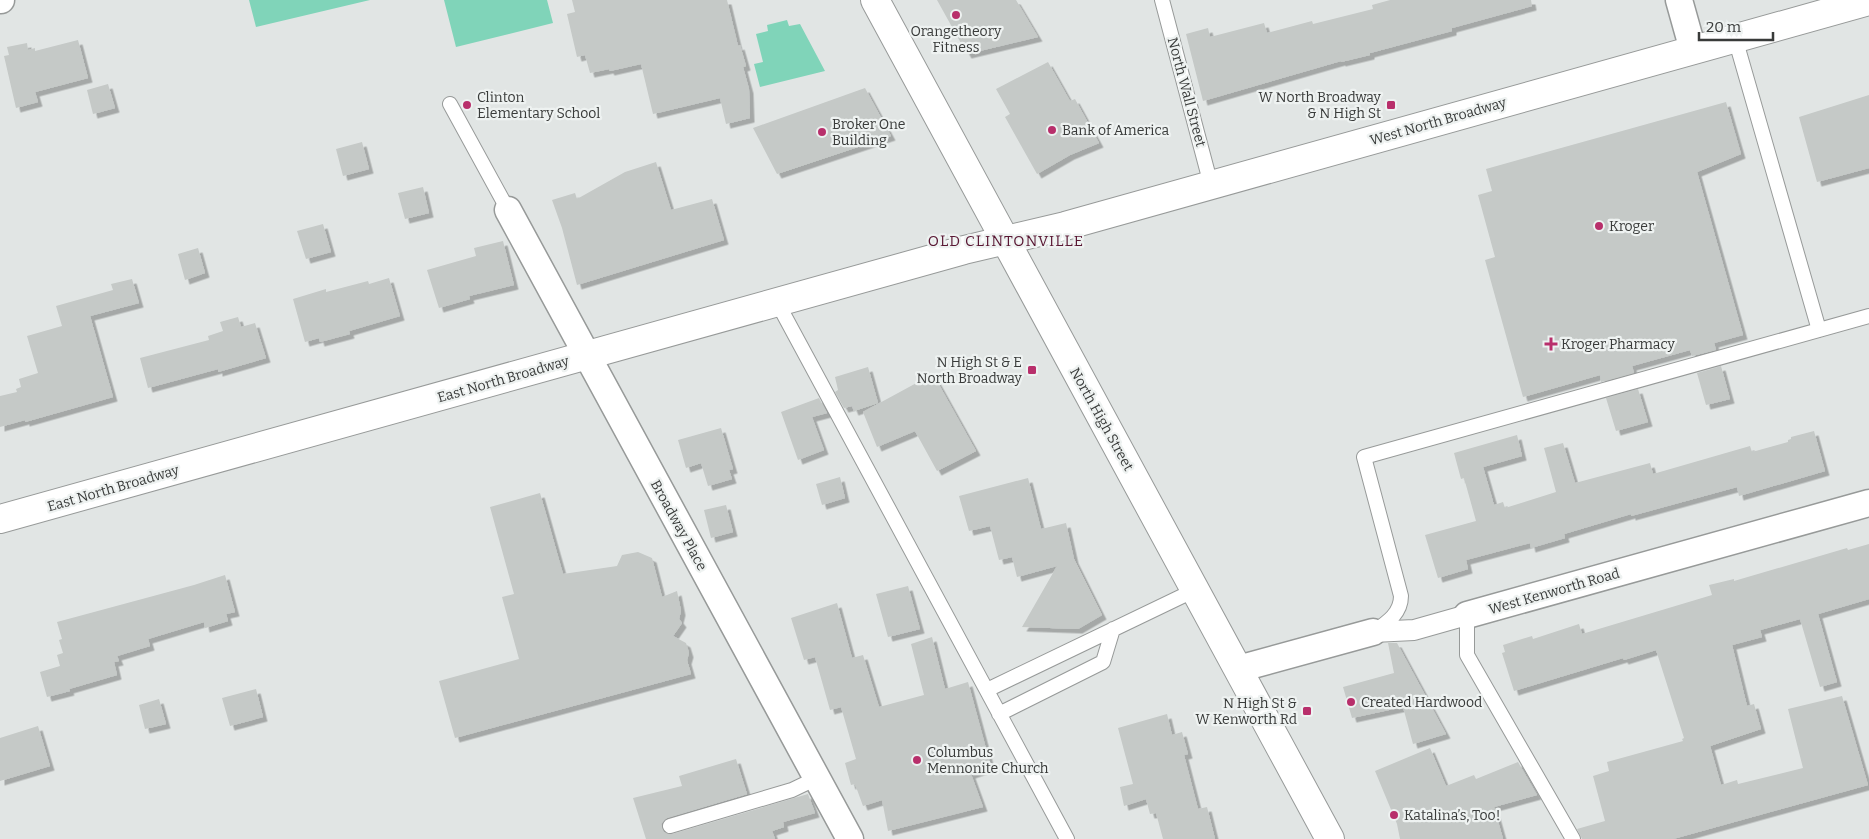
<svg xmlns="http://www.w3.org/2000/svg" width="1869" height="839" font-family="Bitter,serif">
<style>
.green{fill:#80d4b9}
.building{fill:#c5c9c7;filter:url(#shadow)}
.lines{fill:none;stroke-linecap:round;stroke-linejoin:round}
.service-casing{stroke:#979a99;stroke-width:16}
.pedestrian-casing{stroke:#979a99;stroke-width:22}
.minor-casing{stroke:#979a99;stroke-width:29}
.secondary-casing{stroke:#979a99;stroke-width:30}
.primary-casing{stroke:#979a99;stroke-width:30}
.service{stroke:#fff;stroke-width:14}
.pedestrian{stroke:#fff;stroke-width:20}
.minor{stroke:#fff;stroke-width:26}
.secondary{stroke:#fff;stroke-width:28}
.primary{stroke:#fff;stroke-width:28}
.poi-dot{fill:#b82f6b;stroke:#eef2f1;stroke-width:2}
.labels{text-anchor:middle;stroke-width:4.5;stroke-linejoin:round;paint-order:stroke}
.poi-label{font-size:14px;fill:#393b3a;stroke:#eef2f1;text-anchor:start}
.street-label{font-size:14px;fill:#393b3a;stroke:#eef2f1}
.neighbourhood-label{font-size:15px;letter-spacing:1px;fill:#591733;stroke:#eef2f1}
</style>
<defs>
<filter id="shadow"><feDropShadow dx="4.5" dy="4.5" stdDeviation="0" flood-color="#0004"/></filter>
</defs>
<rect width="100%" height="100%" fill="#e1e5e4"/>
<path class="green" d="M 249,0 L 370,0 L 256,27 Z
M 444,0 L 547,0 L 553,23 L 456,47 Z
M 787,20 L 789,26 L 800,24 L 825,71 L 760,87 L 754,64 L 763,62 L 756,34 L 768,31 L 767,25 Z"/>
<path class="building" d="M 572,0 L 727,0 L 738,46 L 740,45 L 746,66 L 743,67 L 749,89 L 750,118 L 726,124 L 720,98 L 653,114 L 641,64 L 610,71 L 609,69 L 590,73 L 585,55 L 577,57 L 567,14 L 575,12 Z
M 937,0 L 1016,0 L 1038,37 L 967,54 Z
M 1390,0 L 1531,0 L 1532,6 L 1452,28 L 1452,31 L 1370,53 L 1370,55 L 1341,62 L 1341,61 L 1203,101 L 1186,34 L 1208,28 L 1210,37 L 1264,23 L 1267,33 L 1312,21 L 1313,24 L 1373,9 L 1372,5 Z
M 78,40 L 88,78 L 35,92 L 38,102 L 16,108 L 4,56 L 9,55 L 7,47 L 27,43 L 28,50 L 35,48 L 35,51 Z
M 1048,62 L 1070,101 L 1075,99 L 1099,143 L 1070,155 L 1037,174 L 1005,117 L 1010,114 L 996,89 Z
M 108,84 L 115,108 L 93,114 L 87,90 Z
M 865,88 L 891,136 L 777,174 L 753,128 Z
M 1869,95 L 1869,168 L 1817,182 L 1799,117 Z
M 1726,102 L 1741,154 L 1697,172 L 1743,335 L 1714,343 L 1716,350 L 1692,356 L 1690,350 L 1632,366 L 1634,373 L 1601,382 L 1600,375 L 1523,397 L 1485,260 L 1495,257 L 1478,195 L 1492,191 L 1486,169 Z
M 362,142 L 369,169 L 343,176 L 336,149 Z
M 656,162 L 671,210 L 712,199 L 724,240 L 577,285 L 562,228 L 552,200 L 575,193 L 577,199 L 625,172 Z
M 423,187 L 429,213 L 405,219 L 398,193 Z
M 323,224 L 331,252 L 306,259 L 297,231 Z
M 503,241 L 514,285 L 469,296 L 470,299 L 439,308 L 427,270 L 476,256 L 474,248 Z
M 198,248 L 205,273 L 185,280 L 178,254 Z
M 389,278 L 400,316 L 349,331 L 350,334 L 320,342 L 319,338 L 305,342 L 293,299 L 326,289 L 326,292 L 368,281 L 369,284 Z
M 132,279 L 139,303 L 90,316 L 113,397 L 25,422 L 25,420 L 0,427 L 0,396 L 17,392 L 16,389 L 21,387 L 19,379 L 38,373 L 27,336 L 62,326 L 56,306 L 113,290 L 111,284 Z
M 238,317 L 241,327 L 255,323 L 266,358 L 218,372 L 218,369 L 148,388 L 140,358 L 209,340 L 208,336 L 223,331 L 220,322 Z
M 1721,366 L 1730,399 L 1706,405 L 1697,373 Z
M 868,367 L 878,403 L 854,411 L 852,406 L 844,408 L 835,392 L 838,390 L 835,377 Z
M 933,374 L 976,451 L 937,471 L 915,431 L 877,447 L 863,412 Z
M 1638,389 L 1648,422 L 1616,431 L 1606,398 Z
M 819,398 L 827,413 L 812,417 L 824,450 L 798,460 L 781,412 Z
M 721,428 L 733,469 L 729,470 L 732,479 L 708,486 L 701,463 L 686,468 L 678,440 Z
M 1814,431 L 1825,471 L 1739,496 L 1737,487 L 1631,516 L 1631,514 L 1564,534 L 1565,538 L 1531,548 L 1530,543 L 1466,560 L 1468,569 L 1438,578 L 1425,535 L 1476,521 L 1464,478 L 1461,479 L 1454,453 L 1517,435 L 1522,456 L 1483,467 L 1494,505 L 1503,502 L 1505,508 L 1556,492 L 1544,448 L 1563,443 L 1575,483 L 1650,463 L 1653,474 L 1750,446 L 1752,452 L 1788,442 L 1788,440 L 1791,439 L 1791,437 Z
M 840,477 L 845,498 L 822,505 L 816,484 Z
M 1028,478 L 1041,529 L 1066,523 L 1074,559 L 1102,615 L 1078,629 L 1022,627 L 1057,566 L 1017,577 L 1012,557 L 999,560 L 990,526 L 969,531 L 959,496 Z
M 540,493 L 563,574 L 617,566 L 622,555 L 638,552 L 652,558 L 662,597 L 677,591 L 681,611 L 679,619 L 682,623 L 673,636 L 686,643 L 689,653 L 687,660 L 691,674 L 455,738 L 439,681 L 519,659 L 502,597 L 514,594 L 490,507 Z
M 726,505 L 733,532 L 711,538 L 704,510 Z
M 1869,544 L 1869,599 L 1818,614 L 1837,682 L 1820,687 L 1800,619 L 1760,630 L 1762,637 L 1732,645 L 1747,706 L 1754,704 L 1761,729 L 1710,746 L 1721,785 L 1737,780 L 1738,784 L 1803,768 L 1788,709 L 1842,696 L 1868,785 L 1673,839 L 1582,839 L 1577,829 L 1605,821 L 1593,776 L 1609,771 L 1607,762 L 1683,741 L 1682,739 L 1684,738 L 1656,650 L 1624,660 L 1623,658 L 1514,691 L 1502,653 L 1505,652 L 1503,645 L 1532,636 L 1533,639 L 1579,624 L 1582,634 L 1712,595 L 1709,585 L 1734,579 L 1734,581 L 1847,548 L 1848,550 Z
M 225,575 L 235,612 L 226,614 L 228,621 L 205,628 L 204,622 L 148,639 L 150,646 L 117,656 L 119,661 L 114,662 L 117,675 L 69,689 L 70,691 L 47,697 L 40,672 L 60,666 L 57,655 L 63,653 L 59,640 L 62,639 L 57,622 L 194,585 Z
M 908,586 L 920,629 L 888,637 L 876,594 Z
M 837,603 L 852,658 L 863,655 L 879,707 L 924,695 L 911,644 L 932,637 L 945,689 L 968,682 L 991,767 L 971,774 L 983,807 L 888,831 L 882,800 L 863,806 L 855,784 L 851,785 L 845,763 L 856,759 L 841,707 L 830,710 L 815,657 L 804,660 L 791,618 Z
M 1388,643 L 1397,643 L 1446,734 L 1413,744 L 1403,707 L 1352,718 L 1343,687 L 1394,673 Z
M 256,689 L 263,717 L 230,726 L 222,698 Z
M 159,699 L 166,724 L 145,729 L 139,705 Z
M 1167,714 L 1172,735 L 1182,732 L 1188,754 L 1184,755 L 1198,809 L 1207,807 L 1215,839 L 1163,839 L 1156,813 L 1150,814 L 1146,799 L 1124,806 L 1120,787 L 1133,784 L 1118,728 Z
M 38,726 L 50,766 L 0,781 L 0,738 Z
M 1430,748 L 1446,786 L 1474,775 L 1476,779 L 1518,762 L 1537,795 L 1494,807 L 1503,839 L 1400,839 L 1397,824 L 1375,771 Z
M 736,759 L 747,794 L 667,818 L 661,824 L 664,832 L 672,834 L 808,794 L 815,813 L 783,822 L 784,827 L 772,831 L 775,839 L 646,839 L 633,798 L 682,786 L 679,776 Z"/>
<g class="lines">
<defs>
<path id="service" d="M 1162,0 L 1211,185
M 1735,38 L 1819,330
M 450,104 L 508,210
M 777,302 L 1067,839
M 1467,615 L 1467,655 L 1573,839
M 1375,631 C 1388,622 1401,613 1401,596 L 1364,457 L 1869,316
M 987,690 L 1195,590
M 999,714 L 1103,662 L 1113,629
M 670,826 L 792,790 L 817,778"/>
<path id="pedestrian" d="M 1373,632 L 1414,630 L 1467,615"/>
<path id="minor" d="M 0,0 L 1,0
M 1679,0 L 1693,50
M 508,210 L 850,839
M 1467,615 L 1869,503
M 1238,669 L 1373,632"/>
<path id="secondary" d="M 0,519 L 964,250 L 1065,226 L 1869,1"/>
<path id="primary" d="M 875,0 L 1330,839"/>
</defs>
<use href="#service" class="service-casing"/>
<use href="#pedestrian" class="pedestrian-casing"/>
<use href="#minor" class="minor-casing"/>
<use href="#secondary" class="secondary-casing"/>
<use href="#primary" class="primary-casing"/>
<use href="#service" class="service"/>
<use href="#pedestrian" class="pedestrian"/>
<use href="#minor" class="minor"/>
<use href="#secondary" class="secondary"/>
<use href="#primary" class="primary"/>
</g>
<g class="poi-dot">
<circle cx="956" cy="15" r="5"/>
<circle cx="467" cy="105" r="5"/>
<rect x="1386" y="100" width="10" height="10" rx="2.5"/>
<circle cx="1052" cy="130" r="5"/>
<circle cx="822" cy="132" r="5"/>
<circle cx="1599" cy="226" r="5"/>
<path d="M1548.5 336.5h5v5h5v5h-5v5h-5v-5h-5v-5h5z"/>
<rect x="1027" y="365" width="10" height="10" rx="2.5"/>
<circle cx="1351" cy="702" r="5"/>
<rect x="1302" y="706" width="10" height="10" rx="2.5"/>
<circle cx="917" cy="760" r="5"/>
<circle cx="1394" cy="815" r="5"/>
</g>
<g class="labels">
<g class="poi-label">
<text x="956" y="36" text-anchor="middle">Orangetheory<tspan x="956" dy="16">Fitness</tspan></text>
<text x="477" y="102">Clinton<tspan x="477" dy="16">Elementary School</tspan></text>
<text x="1381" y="102" text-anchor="end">W North Broadway<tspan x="1381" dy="16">&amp; N High St</tspan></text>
<text x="832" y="129">Broker One<tspan x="832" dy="16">Building</tspan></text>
<text x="1062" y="135">Bank of America</text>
<text x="1609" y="231">Kroger</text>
<text x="1561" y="349">Kroger Pharmacy</text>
<text x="1022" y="367" text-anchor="end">N High St &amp; E<tspan x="1022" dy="16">North Broadway</tspan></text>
<text x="1361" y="707">Created Hardwood</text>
<text x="1297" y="708" text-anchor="end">N High St &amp;<tspan x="1297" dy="16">W Kenworth Rd</tspan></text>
<text x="927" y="757">Columbus<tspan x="927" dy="16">Mennonite Church</tspan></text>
<text x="1404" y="820">Katalina’s, Too!</text>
</g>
<g class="street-label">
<text transform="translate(1187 92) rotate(75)" y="5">North Wall Street</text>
<text transform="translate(1438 121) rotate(-16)" y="5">West North Broadway</text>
<text transform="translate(503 379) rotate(-16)" y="5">East North Broadway</text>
<text transform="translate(1102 419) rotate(61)" y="5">North High Street</text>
<text transform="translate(113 488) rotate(-16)" y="5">East North Broadway</text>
<text transform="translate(679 525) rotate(61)" y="5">Broadway Place</text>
<text transform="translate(1554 591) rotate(-16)" y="5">West Kenworth Road</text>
</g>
<g class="neighbourhood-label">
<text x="1006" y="246">OLD CLINTONVILLE</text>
</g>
</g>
<path d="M1699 32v8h74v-8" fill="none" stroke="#393b3a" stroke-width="2.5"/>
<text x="1706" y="32" font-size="15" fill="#393b3a" stroke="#eef2f1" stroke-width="4" paint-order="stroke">20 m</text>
</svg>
